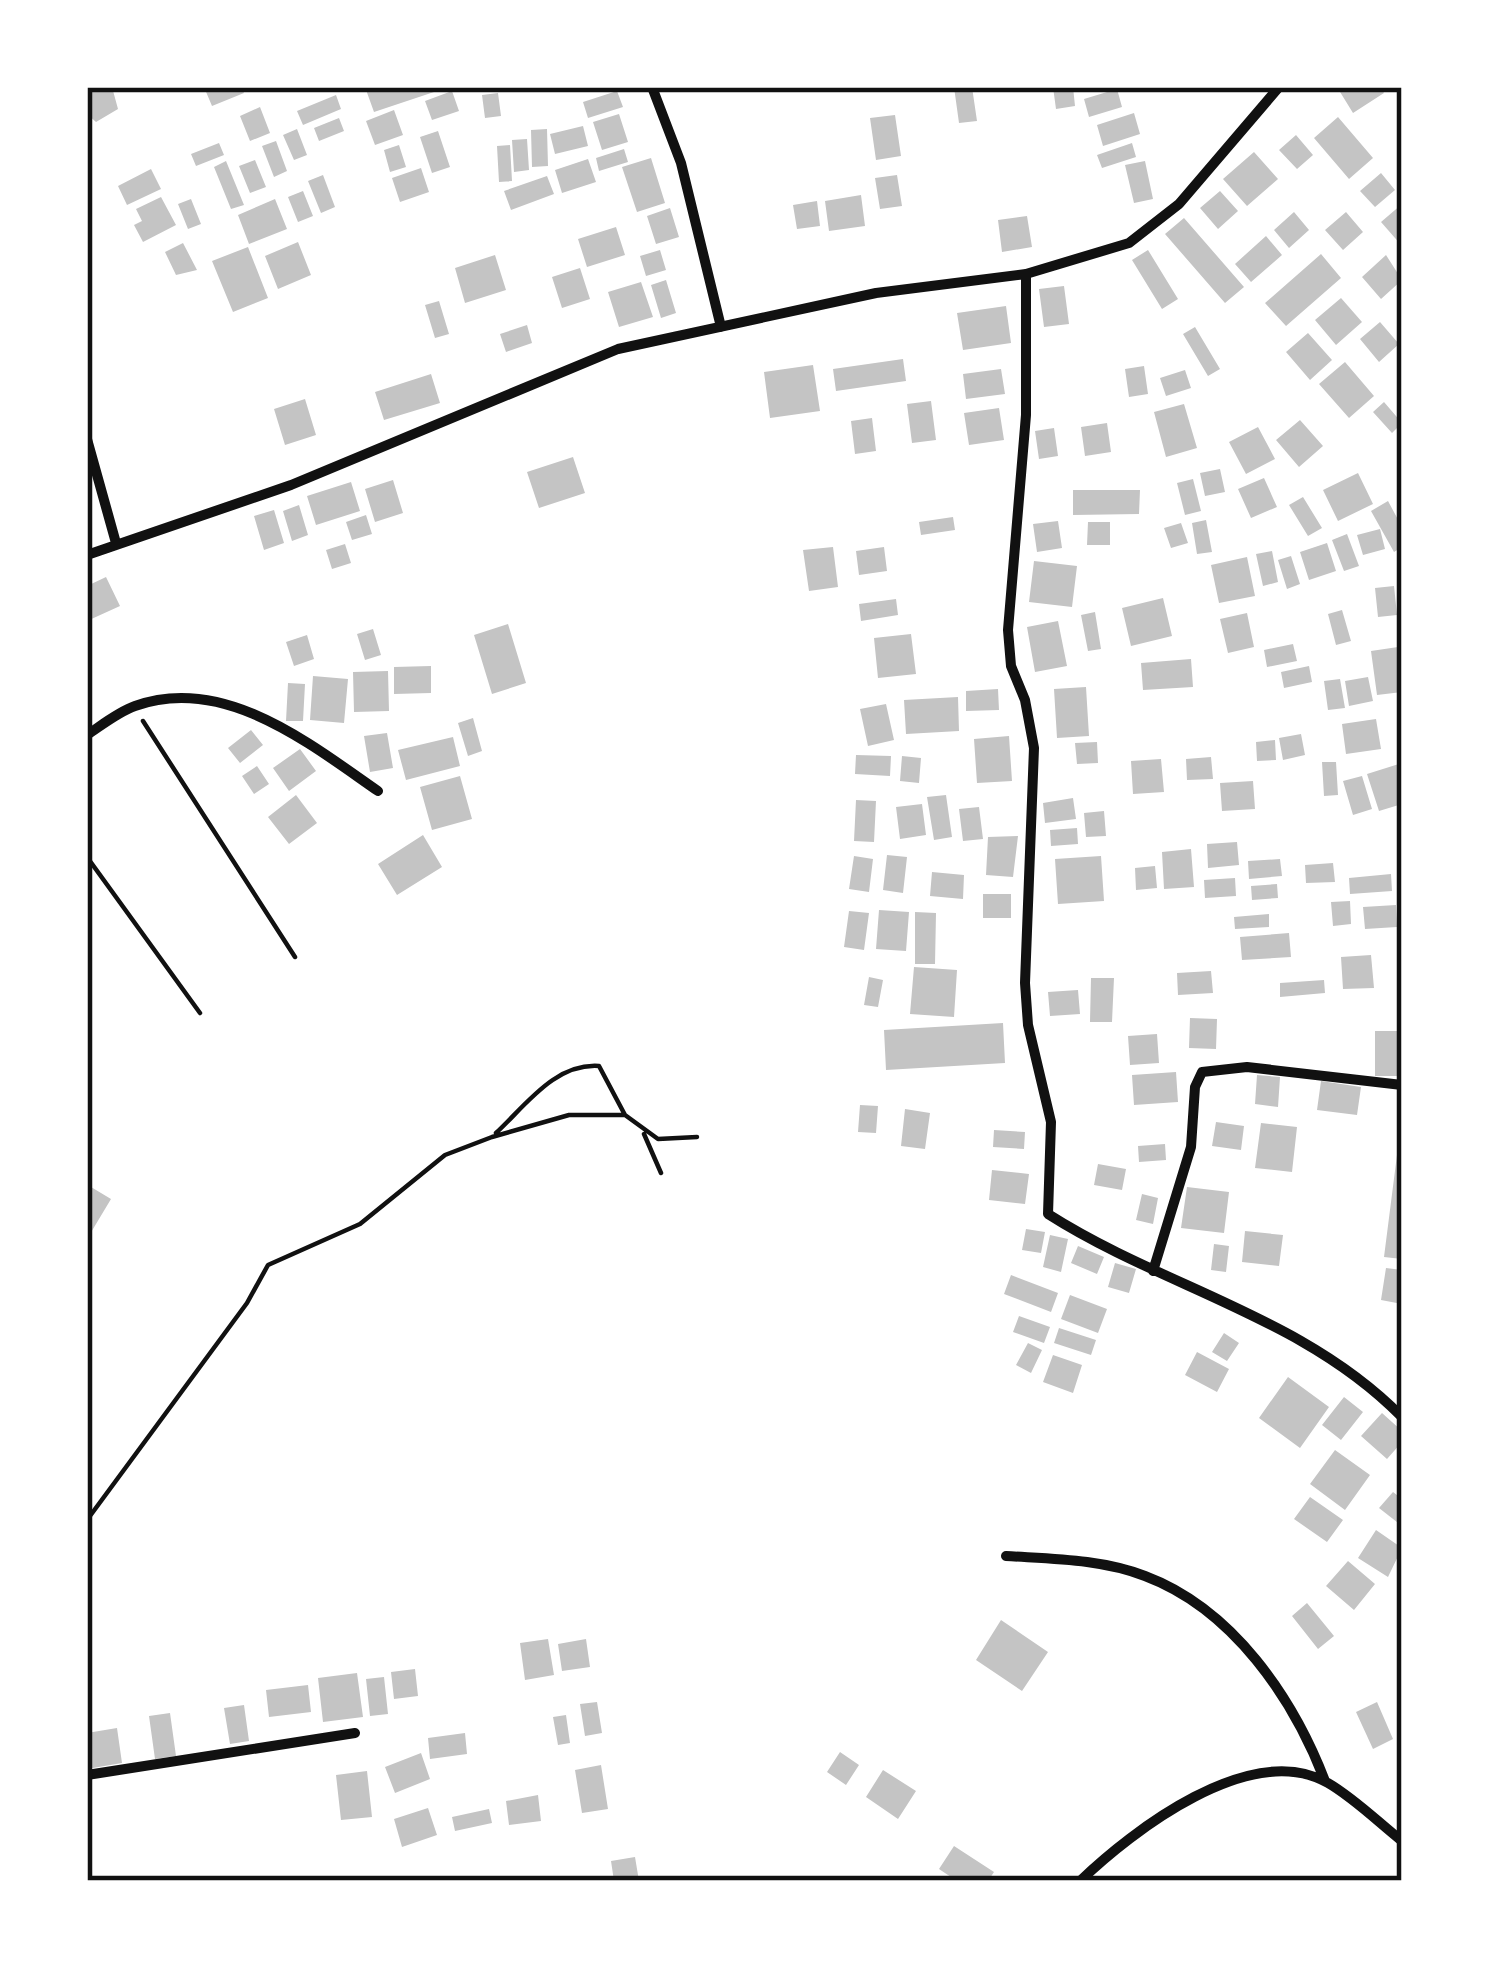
<svg xmlns="http://www.w3.org/2000/svg" width="1489" height="1968" font-family="'Varela Round',sans-serif">
<style>
.building{fill:#c4c4c4}
.lines{fill:none;stroke-linecap:round;stroke-linejoin:round}
.path{stroke:#111;stroke-width:4.5}
.minor{stroke:#111;stroke-width:10}
.neatline{fill:none;stroke:#111;stroke-width:4.5}
</style>
<rect width="100%" height="100%" fill="#fff"/>
<path class="building" d="M 87,87 L 112,87 L 118,109 L 96,122 L 87,114 Z
M 204,87 L 241,87 L 244,93 L 212,106 Z
M 365,87 L 446,87 L 446,88 L 374,112 Z
M 954,87 L 972,87 L 977,121 L 959,123 Z
M 1053,87 L 1073,87 L 1075,106 L 1056,109 Z
M 1337,87 L 1380,87 L 1384,93 L 1353,113 Z
M 1117,89 L 1122,107 L 1089,117 L 1084,99 Z
M 452,91 L 459,111 L 432,120 L 425,101 Z
M 617,91 L 623,107 L 588,118 L 583,102 Z
M 498,93 L 501,116 L 485,118 L 482,95 Z
M 336,95 L 341,109 L 303,125 L 297,111 Z
M 260,107 L 270,133 L 250,141 L 240,116 Z
M 394,110 L 403,135 L 375,145 L 366,121 Z
M 1134,113 L 1140,134 L 1103,146 L 1097,125 Z
M 619,114 L 628,142 L 602,150 L 593,122 Z
M 895,115 L 901,156 L 876,160 L 870,118 Z
M 1338,117 L 1373,158 L 1349,179 L 1314,138 Z
M 339,118 L 344,131 L 319,141 L 314,128 Z
M 583,126 L 588,146 L 555,154 L 550,134 Z
M 297,129 L 307,155 L 294,160 L 283,135 Z
M 547,129 L 548,166 L 532,167 L 531,130 Z
M 438,131 L 450,167 L 432,173 L 420,137 Z
M 1296,135 L 1313,155 L 1297,169 L 1279,150 Z
M 527,139 L 529,170 L 514,172 L 512,140 Z
M 276,141 L 287,171 L 274,177 L 262,146 Z
M 219,143 L 224,155 L 196,166 L 191,154 Z
M 1132,143 L 1136,157 L 1102,168 L 1097,155 Z
M 399,145 L 406,167 L 390,172 L 384,150 Z
M 510,145 L 512,181 L 499,182 L 497,146 Z
M 624,149 L 628,162 L 599,171 L 596,158 Z
M 1254,152 L 1278,179 L 1247,206 L 1223,179 Z
M 651,158 L 665,203 L 637,212 L 622,167 Z
M 588,159 L 596,182 L 562,193 L 555,170 Z
M 255,160 L 266,187 L 250,193 L 239,166 Z
M 226,161 L 244,205 L 231,209 L 214,167 Z
M 1145,161 L 1153,199 L 1134,203 L 1125,165 Z
M 421,168 L 429,192 L 400,202 L 392,178 Z
M 151,169 L 161,189 L 127,205 L 118,186 Z
M 1381,173 L 1395,190 L 1375,207 L 1360,191 Z
M 323,175 L 335,207 L 321,213 L 308,181 Z
M 897,175 L 902,206 L 880,209 L 875,178 Z
M 547,176 L 554,194 L 511,210 L 504,191 Z
M 303,191 L 313,216 L 298,222 L 288,197 Z
M 1220,191 L 1238,211 L 1218,229 L 1200,208 Z
M 861,195 L 865,226 L 829,231 L 825,201 Z
M 161,197 L 176,225 L 143,242 L 134,225 L 142,221 L 136,209 Z
M 191,199 L 201,224 L 188,229 L 178,204 Z
M 275,199 L 287,229 L 249,244 L 238,215 Z
M 817,201 L 820,226 L 797,229 L 793,205 Z
M 1402,204 L 1402,246 L 1381,222 Z
M 670,208 L 679,237 L 656,244 L 647,216 Z
M 1294,212 L 1309,230 L 1289,248 L 1274,230 Z
M 1346,212 L 1363,232 L 1343,250 L 1325,230 Z
M 1027,216 L 1032,247 L 1002,252 L 998,220 Z
M 1184,218 L 1244,287 L 1225,303 L 1165,234 Z
M 616,227 L 625,255 L 587,267 L 578,239 Z
M 1266,236 L 1282,255 L 1251,282 L 1235,264 Z
M 298,242 L 311,275 L 278,289 L 265,256 Z
M 183,243 L 197,270 L 176,275 L 165,252 Z
M 248,247 L 268,298 L 233,312 L 212,261 Z
M 660,250 L 666,270 L 646,276 L 640,256 Z
M 1148,250 L 1178,299 L 1162,309 L 1132,260 Z
M 1321,254 L 1341,278 L 1286,326 L 1265,303 Z
M 495,255 L 506,290 L 465,303 L 455,268 Z
M 1386,255 L 1402,280 L 1381,299 L 1362,277 Z
M 580,268 L 590,299 L 562,308 L 552,277 Z
M 666,280 L 676,313 L 661,318 L 651,285 Z
M 641,282 L 653,317 L 619,327 L 608,292 Z
M 1064,286 L 1069,324 L 1044,327 L 1039,289 Z
M 1341,298 L 1362,322 L 1336,345 L 1315,320 Z
M 439,301 L 449,334 L 435,338 L 425,305 Z
M 1006,306 L 1011,343 L 963,350 L 957,313 Z
M 1380,322 L 1399,344 L 1379,362 L 1360,339 Z
M 527,325 L 532,343 L 506,352 L 500,334 Z
M 1195,327 L 1220,369 L 1208,376 L 1183,334 Z
M 1308,333 L 1332,360 L 1310,380 L 1286,352 Z
M 903,359 L 906,381 L 836,391 L 833,369 Z
M 1345,362 L 1374,396 L 1349,418 L 1319,384 Z
M 813,365 L 820,411 L 770,418 L 764,372 Z
M 1144,366 L 1148,394 L 1129,397 L 1125,369 Z
M 1001,369 L 1005,394 L 966,399 L 963,374 Z
M 1185,370 L 1191,388 L 1166,396 L 1160,378 Z
M 431,374 L 440,403 L 384,420 L 375,392 Z
M 305,399 L 316,435 L 285,445 L 274,409 Z
M 931,401 L 936,440 L 912,443 L 907,404 Z
M 1384,402 L 1402,423 L 1392,433 L 1373,412 Z
M 1184,404 L 1197,448 L 1166,457 L 1154,412 Z
M 999,408 L 1004,440 L 969,445 L 964,413 Z
M 872,418 L 876,451 L 855,454 L 851,421 Z
M 1300,420 L 1323,446 L 1299,467 L 1276,440 Z
M 1107,423 L 1111,452 L 1085,456 L 1081,427 Z
M 1258,427 L 1275,459 L 1246,474 L 1229,442 Z
M 1054,428 L 1058,456 L 1039,459 L 1035,431 Z
M 573,457 L 585,493 L 539,508 L 527,472 Z
M 1220,469 L 1225,492 L 1205,496 L 1200,473 Z
M 1358,473 L 1373,504 L 1338,521 L 1323,490 Z
M 1264,478 L 1277,507 L 1251,518 L 1238,489 Z
M 1193,479 L 1201,511 L 1185,515 L 1177,483 Z
M 393,480 L 403,513 L 375,522 L 365,489 Z
M 351,482 L 360,511 L 316,525 L 307,496 Z
M 1073,490 L 1140,490 L 1139,514 L 1073,515 Z
M 1303,497 L 1322,528 L 1308,536 L 1289,505 Z
M 1388,501 L 1402,527 L 1402,547 L 1394,552 L 1371,511 Z
M 299,505 L 308,535 L 292,541 L 283,511 Z
M 274,510 L 284,543 L 264,550 L 254,516 Z
M 366,515 L 372,534 L 352,540 L 346,522 Z
M 953,517 L 955,530 L 921,535 L 919,522 Z
M 1206,520 L 1212,552 L 1197,554 L 1192,523 Z
M 1058,521 L 1062,548 L 1037,552 L 1033,524 Z
M 1088,522 L 1110,522 L 1110,545 L 1087,545 Z
M 1181,523 L 1188,543 L 1171,548 L 1164,528 Z
M 1380,529 L 1385,549 L 1363,555 L 1357,535 Z
M 1347,534 L 1359,566 L 1344,571 L 1332,540 Z
M 1327,543 L 1336,571 L 1309,580 L 1300,552 Z
M 345,544 L 351,563 L 332,569 L 326,550 Z
M 833,547 L 838,587 L 809,591 L 803,550 Z
M 884,547 L 887,571 L 859,575 L 856,551 Z
M 1272,551 L 1278,582 L 1263,586 L 1256,554 Z
M 1291,556 L 1300,584 L 1287,589 L 1278,560 Z
M 1247,557 L 1255,596 L 1219,603 L 1211,565 Z
M 1034,561 L 1077,566 L 1072,607 L 1029,602 Z
M 106,577 L 120,606 L 87,621 L 87,586 Z
M 1394,586 L 1397,615 L 1378,617 L 1375,588 Z
M 1163,598 L 1172,636 L 1131,646 L 1122,608 Z
M 896,599 L 898,615 L 861,621 L 859,604 Z
M 1342,610 L 1351,641 L 1336,645 L 1328,614 Z
M 1095,612 L 1101,649 L 1088,651 L 1081,615 Z
M 1247,613 L 1254,647 L 1228,653 L 1220,619 Z
M 1058,621 L 1067,666 L 1035,672 L 1027,627 Z
M 508,624 L 526,683 L 492,694 L 474,635 Z
M 373,629 L 381,655 L 365,660 L 357,634 Z
M 911,634 L 916,674 L 878,678 L 874,638 Z
M 307,635 L 314,659 L 294,666 L 286,642 Z
M 1293,644 L 1297,661 L 1267,667 L 1264,650 Z
M 1398,647 L 1402,692 L 1377,695 L 1371,651 Z
M 1191,659 L 1193,687 L 1143,690 L 1141,663 Z
M 431,666 L 431,693 L 394,694 L 394,667 Z
M 1309,666 L 1312,682 L 1284,688 L 1281,672 Z
M 388,671 L 389,711 L 354,712 L 353,672 Z
M 313,676 L 348,679 L 344,723 L 310,720 Z
M 1368,677 L 1373,701 L 1349,706 L 1345,681 Z
M 1340,679 L 1345,708 L 1328,710 L 1324,681 Z
M 288,683 L 305,684 L 303,721 L 286,721 Z
M 1086,687 L 1089,736 L 1057,738 L 1054,689 Z
M 998,689 L 999,710 L 966,711 L 966,691 Z
M 958,697 L 959,731 L 906,734 L 904,700 Z
M 886,704 L 894,740 L 868,746 L 860,709 Z
M 473,718 L 482,751 L 468,756 L 458,723 Z
M 1376,719 L 1381,749 L 1346,754 L 1342,724 Z
M 251,730 L 263,745 L 240,763 L 228,748 Z
M 387,733 L 393,768 L 370,772 L 364,736 Z
M 1301,734 L 1305,755 L 1283,760 L 1279,738 Z
M 1009,736 L 1012,781 L 977,783 L 974,739 Z
M 453,737 L 460,766 L 406,780 L 398,750 Z
M 1275,740 L 1276,760 L 1257,761 L 1256,742 Z
M 1097,742 L 1098,763 L 1077,764 L 1075,743 Z
M 300,749 L 316,771 L 289,791 L 273,768 Z
M 856,755 L 891,756 L 890,776 L 855,774 Z
M 902,756 L 921,758 L 919,783 L 900,781 Z
M 1211,757 L 1213,779 L 1187,780 L 1186,759 Z
M 1161,759 L 1164,792 L 1133,794 L 1131,761 Z
M 1322,762 L 1336,762 L 1338,795 L 1324,796 Z
M 1402,763 L 1402,804 L 1379,811 L 1367,774 Z
M 257,766 L 269,784 L 254,794 L 242,776 Z
M 460,776 L 472,819 L 432,830 L 420,787 Z
M 1362,776 L 1372,809 L 1353,815 L 1343,781 Z
M 1253,781 L 1255,809 L 1222,811 L 1220,783 Z
M 296,795 L 317,823 L 289,844 L 268,817 Z
M 946,795 L 952,837 L 934,840 L 927,797 Z
M 1073,798 L 1076,819 L 1045,823 L 1043,803 Z
M 856,800 L 876,801 L 874,842 L 854,841 Z
M 922,804 L 926,835 L 900,839 L 896,807 Z
M 979,807 L 983,839 L 963,841 L 959,809 Z
M 1104,811 L 1106,836 L 1086,837 L 1084,813 Z
M 1077,828 L 1078,844 L 1051,846 L 1050,830 Z
M 423,835 L 442,867 L 397,895 L 378,864 Z
M 1018,836 L 1013,877 L 986,875 L 988,837 Z
M 1237,842 L 1239,865 L 1208,868 L 1207,844 Z
M 1191,849 L 1194,887 L 1164,889 L 1162,852 Z
M 887,855 L 907,857 L 903,893 L 883,890 Z
M 854,856 L 873,859 L 869,892 L 849,889 Z
M 1101,856 L 1104,901 L 1058,904 L 1055,859 Z
M 1280,859 L 1282,876 L 1249,879 L 1248,861 Z
M 1333,863 L 1335,882 L 1306,883 L 1305,865 Z
M 1155,866 L 1157,888 L 1136,890 L 1135,868 Z
M 932,872 L 964,875 L 963,899 L 930,896 Z
M 1391,874 L 1392,891 L 1350,894 L 1349,878 Z
M 1235,878 L 1236,896 L 1205,898 L 1204,880 Z
M 1277,884 L 1278,898 L 1252,900 L 1251,886 Z
M 983,894 L 1011,894 L 1011,918 L 983,918 Z
M 1350,901 L 1351,924 L 1333,926 L 1331,902 Z
M 1396,905 L 1397,927 L 1365,929 L 1363,907 Z
M 879,910 L 909,912 L 906,951 L 876,949 Z
M 849,911 L 869,913 L 864,950 L 844,947 Z
M 915,912 L 936,913 L 935,964 L 915,964 Z
M 1269,914 L 1269,927 L 1235,929 L 1234,917 Z
M 1289,933 L 1291,957 L 1242,960 L 1240,937 Z
M 1371,955 L 1374,988 L 1343,989 L 1341,957 Z
M 914,967 L 957,970 L 954,1017 L 910,1014 Z
M 1211,971 L 1213,993 L 1178,995 L 1177,973 Z
M 869,977 L 883,980 L 878,1007 L 864,1005 Z
M 1091,978 L 1114,978 L 1112,1022 L 1090,1022 Z
M 1324,980 L 1325,993 L 1280,997 L 1280,983 Z
M 1078,990 L 1080,1014 L 1050,1016 L 1048,992 Z
M 1190,1018 L 1217,1019 L 1216,1049 L 1189,1048 Z
M 1003,1023 L 1005,1063 L 886,1070 L 884,1030 Z
M 1375,1031 L 1402,1031 L 1402,1076 L 1375,1076 Z
M 1157,1034 L 1159,1063 L 1130,1065 L 1128,1036 Z
M 1176,1072 L 1178,1102 L 1134,1105 L 1132,1075 Z
M 1257,1075 L 1280,1077 L 1278,1107 L 1255,1104 Z
M 1321,1081 L 1361,1087 L 1357,1115 L 1317,1110 Z
M 860,1105 L 878,1106 L 876,1133 L 858,1132 Z
M 905,1109 L 930,1113 L 925,1149 L 901,1146 Z
M 1216,1122 L 1244,1126 L 1241,1150 L 1212,1146 Z
M 1261,1123 L 1297,1127 L 1292,1172 L 1255,1168 Z
M 994,1130 L 1025,1132 L 1024,1149 L 993,1147 Z
M 1165,1144 L 1166,1160 L 1139,1162 L 1138,1146 Z
M 1397,1155 L 1402,1156 L 1402,1259 L 1384,1257 Z
M 1098,1164 L 1126,1169 L 1122,1190 L 1094,1185 Z
M 992,1170 L 1029,1174 L 1025,1204 L 989,1200 Z
M 91,1187 L 111,1199 L 87,1239 L 87,1193 Z
M 1187,1187 L 1229,1192 L 1224,1233 L 1181,1228 Z
M 1142,1194 L 1158,1198 L 1153,1224 L 1136,1220 Z
M 1026,1229 L 1045,1232 L 1041,1253 L 1022,1250 Z
M 1245,1231 L 1283,1235 L 1279,1266 L 1242,1262 Z
M 1050,1235 L 1068,1239 L 1061,1272 L 1043,1267 Z
M 1214,1244 L 1229,1246 L 1226,1272 L 1211,1270 Z
M 1078,1246 L 1104,1257 L 1097,1274 L 1071,1263 Z
M 1115,1263 L 1136,1269 L 1129,1293 L 1108,1287 Z
M 1386,1268 L 1402,1270 L 1402,1304 L 1381,1300 Z
M 1011,1275 L 1058,1293 L 1051,1312 L 1004,1294 Z
M 1070,1295 L 1107,1309 L 1098,1333 L 1061,1319 Z
M 1019,1316 L 1050,1327 L 1044,1343 L 1013,1332 Z
M 1059,1328 L 1096,1340 L 1091,1355 L 1054,1343 Z
M 1224,1333 L 1239,1343 L 1227,1361 L 1212,1352 Z
M 1028,1343 L 1042,1350 L 1031,1373 L 1016,1365 Z
M 1197,1352 L 1229,1369 L 1217,1392 L 1185,1375 Z
M 1053,1355 L 1082,1365 L 1073,1393 L 1043,1382 Z
M 1288,1377 L 1329,1407 L 1300,1448 L 1259,1418 Z
M 1344,1397 L 1363,1412 L 1341,1440 L 1322,1425 Z
M 1382,1413 L 1402,1431 L 1402,1442 L 1387,1459 L 1361,1436 Z
M 1335,1450 L 1370,1475 L 1345,1510 L 1310,1484 Z
M 1393,1492 L 1402,1499 L 1402,1526 L 1379,1508 Z
M 1310,1497 L 1343,1520 L 1327,1542 L 1294,1519 Z
M 1376,1530 L 1402,1548 L 1388,1577 L 1358,1558 Z
M 1348,1561 L 1375,1584 L 1354,1610 L 1326,1586 Z
M 1307,1603 L 1334,1636 L 1318,1649 L 1292,1616 Z
M 1001,1620 L 1048,1652 L 1022,1691 L 976,1660 Z
M 548,1639 L 554,1675 L 525,1680 L 520,1643 Z
M 586,1639 L 590,1667 L 562,1671 L 558,1644 Z
M 415,1669 L 418,1696 L 394,1699 L 391,1672 Z
M 357,1673 L 363,1717 L 323,1722 L 318,1678 Z
M 384,1677 L 388,1714 L 370,1716 L 366,1679 Z
M 308,1685 L 311,1712 L 269,1717 L 266,1690 Z
M 597,1702 L 602,1733 L 585,1736 L 580,1704 Z
M 1377,1702 L 1393,1739 L 1373,1749 L 1356,1712 Z
M 244,1705 L 249,1741 L 230,1744 L 224,1708 Z
M 170,1713 L 176,1756 L 155,1759 L 149,1716 Z
M 566,1715 L 570,1743 L 558,1745 L 553,1717 Z
M 117,1728 L 122,1763 L 87,1769 L 87,1733 Z
M 465,1733 L 467,1754 L 430,1759 L 428,1738 Z
M 840,1752 L 859,1765 L 846,1785 L 827,1772 Z
M 421,1753 L 430,1779 L 395,1793 L 385,1767 Z
M 601,1765 L 608,1809 L 582,1813 L 575,1770 Z
M 883,1770 L 916,1791 L 898,1819 L 866,1797 Z
M 367,1771 L 372,1817 L 341,1820 L 336,1775 Z
M 538,1795 L 541,1821 L 509,1825 L 506,1801 Z
M 428,1808 L 437,1835 L 402,1847 L 394,1819 Z
M 489,1809 L 492,1823 L 455,1831 L 452,1817 Z
M 954,1846 L 994,1872 L 988,1881 L 957,1881 L 939,1869 Z
M 635,1857 L 639,1881 L 614,1881 L 611,1861 Z"/>
<g class="lines">
<path class="path" d="M 143,721 L 295,957
M 87,857 L 200,1013
M 496,1133 C 526,1105 555,1063 599,1066 L 625,1115
M 644,1134 L 661,1173
M 87,1520 L 247,1303 L 268,1265 L 360,1224 L 445,1155 L 492,1137 L 569,1115 L 625,1115 L 658,1139 L 697,1137"/>
<path class="minor" d="M 652,87 L 681,163 L 721,327
M 1026,274 L 1026,415 L 1008,630 L 1011,666 L 1025,700 L 1034,748 L 1025,983 L 1028,1025 L 1051,1122 L 1048,1214 C 1164,1288 1303,1316 1402,1417
M 87,439 L 116,543
M 87,555 L 291,485 L 618,349 L 876,293 L 1026,274 L 1129,243 L 1179,204 L 1279,87
M 87,735 C 102,725 118,712 135,706 C 224,674 310,744 378,791
M 1153,1271 L 1191,1147 L 1195,1087 L 1202,1072 L 1247,1067 L 1402,1085
M 1006,1556 C 1052,1559 1101,1559 1145,1576 C 1233,1609 1293,1698 1325,1781
M 87,1775 L 355,1733
M 1080,1881 C 1132,1831 1251,1739 1328,1783 C 1354,1798 1378,1822 1402,1841"/>
</g>
<rect width="1489" height="1968" fill="none" stroke="#ffffff" stroke-width="180"/>
<rect x="90" y="90" width="1309" height="1788" class="neatline"/>
</svg>
